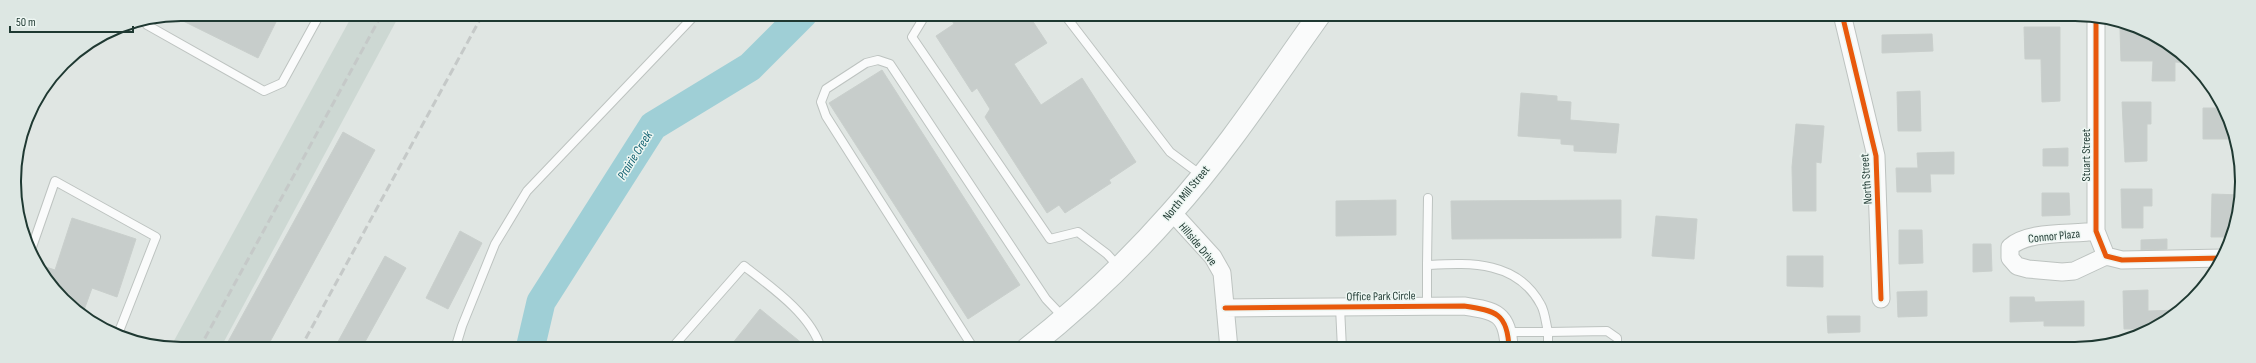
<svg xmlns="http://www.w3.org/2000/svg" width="2256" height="363" font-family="'Sofia Sans Condensed',sans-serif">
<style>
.built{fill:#cdd8d3}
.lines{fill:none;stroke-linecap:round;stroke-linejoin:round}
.river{stroke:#9fcfd6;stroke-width:29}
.building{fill:#c7cdcb;stroke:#c9cfcc}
.service-casing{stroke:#bdc3c0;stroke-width:10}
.minor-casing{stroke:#bdc3c0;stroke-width:19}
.secondary-casing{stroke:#bcc4c1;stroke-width:24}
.service{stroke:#fafbfb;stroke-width:8}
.minor{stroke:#fafbfb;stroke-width:17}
.secondary{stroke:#fafbfb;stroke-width:22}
.rail{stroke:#c5c9c8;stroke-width:3;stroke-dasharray:8 4;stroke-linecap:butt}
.cycleway-casing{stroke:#edf6f2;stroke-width:8}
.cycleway{stroke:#e8590c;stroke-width:5}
.labels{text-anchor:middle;stroke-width:3;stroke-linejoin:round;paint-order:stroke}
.street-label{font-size:12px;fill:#1f3932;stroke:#edf6f2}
.water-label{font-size:13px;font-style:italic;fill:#196675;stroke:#edf6f2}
.rim{fill:none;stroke:#1f3932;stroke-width:2}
</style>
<rect width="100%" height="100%" fill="#e0e6e3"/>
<path class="built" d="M 353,14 L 400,14 L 220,349 L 170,348 Z"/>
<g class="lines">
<path class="river" d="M 530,349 L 541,302 L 653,126 L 750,67 L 803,14"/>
</g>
<path class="building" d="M 182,14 L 280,14 L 258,58 L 173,16 Z
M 948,14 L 1028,14 L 1047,43 L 1014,64 L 1041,105 L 1082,78 L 1136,162 L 1109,180 L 1111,183 L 1065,213 L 1059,205 L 1047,213 L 985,117 L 990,109 L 977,88 L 972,92 L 936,36 L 954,24 Z
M 2024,27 L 2060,27 L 2060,101 L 2042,102 L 2041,59 L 2025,59 Z
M 2138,28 L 2149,31 L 2189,63 L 2175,62 L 2175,81 L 2152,81 L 2153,61 L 2121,61 L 2120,29 Z
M 1932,34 L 1933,51 L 1882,53 L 1882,35 Z
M 882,70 L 1020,285 L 968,319 L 829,103 Z
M 1920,91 L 1921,131 L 1898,131 L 1897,92 Z
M 1521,93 L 1557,96 L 1557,101 L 1571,102 L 1570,120 L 1619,124 L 1616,153 L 1574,151 L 1574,145 L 1561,144 L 1561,139 L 1518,136 Z
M 2122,102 L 2151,102 L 2151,124 L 2147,124 L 2147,161 L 2125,162 Z
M 2203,108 L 2222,108 L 2233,128 L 2235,139 L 2203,139 Z
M 1796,124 L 1824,126 L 1821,163 L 1816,162 L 1816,211 L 1793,211 L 1792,167 Z
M 343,132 L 375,150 L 266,349 L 224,349 Z
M 2068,148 L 2068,166 L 2043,166 L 2043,149 Z
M 1954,152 L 1954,174 L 1930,174 L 1931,192 L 1897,192 L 1896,168 L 1918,168 L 1917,153 Z
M 2121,189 L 2152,189 L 2152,206 L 2143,206 L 2143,228 L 2122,228 Z
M 2042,193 L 2069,193 L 2070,215 L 2042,216 Z
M 2212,194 L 2241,195 L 2233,226 L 2228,226 L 2227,237 L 2211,237 Z
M 1396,200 L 1396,235 L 1336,236 L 1336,201 Z
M 1621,200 L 1621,238 L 1452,239 L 1451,201 Z
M 1656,216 L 1697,219 L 1694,259 L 1652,256 Z
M 72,218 L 136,239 L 117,297 L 92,288 L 83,313 L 56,292 L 40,265 L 55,270 Z
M 1899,230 L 1922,230 L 1923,263 L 1899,264 Z
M 460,231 L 482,243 L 448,309 L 426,298 Z
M 2167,239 L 2167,249 L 2141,250 L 2141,240 Z
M 1973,244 L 1991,244 L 1992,271 L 1973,272 Z
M 385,256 L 406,268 L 361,349 L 334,349 Z
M 1787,256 L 1823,256 L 1823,287 L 1787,286 Z
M 2148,290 L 2148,311 L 2179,310 L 2152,329 L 2124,329 L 2123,291 Z
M 1927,291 L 1927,316 L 1898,317 L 1897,292 Z
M 2010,297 L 2034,297 L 2035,302 L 2084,301 L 2084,326 L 2044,326 L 2044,321 L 2010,322 Z
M 760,309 L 809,349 L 728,349 Z
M 1827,316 L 1860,316 L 1860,332 L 1828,333 Z"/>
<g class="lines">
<defs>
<path id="service" d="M 926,14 L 912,37 L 1050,239 L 1078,232 L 1107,254 L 1119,267
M 1064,14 L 1170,152 L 1201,175
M 150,20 L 147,25 L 264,91 L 282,83 L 320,14
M 31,250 L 55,181 L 156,237 L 118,334
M 1427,265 L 1428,198
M 1427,306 L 1427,265 C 1470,263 1517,260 1541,305 C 1545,312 1546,324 1548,332 L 1607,331 L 1617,338 L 1617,349
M 1340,307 L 1342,349
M 1508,332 L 1548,332 L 1548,349
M 455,349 L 462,326 L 495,244 L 527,191 L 696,14
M 671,349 L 744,266 C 770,286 812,315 821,349
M 974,349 L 826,116 L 821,102 L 826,89 L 866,63 L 878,60 L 890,64 L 1046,299 L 1064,318"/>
<path id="minor" d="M 1842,14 L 1876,156 L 1881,299
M 2096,17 L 2096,231 L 2106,256 L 2122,260 L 2223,258
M 1172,212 L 1213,257 L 1222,273 L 1229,349
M 2096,231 C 2071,235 2029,230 2010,247 L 2010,258 L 2017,266 L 2028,269 L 2062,272 L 2074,271 L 2106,256
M 1225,308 L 1464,306 C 1496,311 1508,313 1509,349"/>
<path id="secondary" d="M 1027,349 C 1079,308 1127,263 1171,213 C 1226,152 1272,81 1320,14"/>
</defs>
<use href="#service" class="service-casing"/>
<use href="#minor" class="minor-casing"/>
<use href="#secondary" class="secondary-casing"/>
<use href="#service" class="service"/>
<use href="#minor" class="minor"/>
<use href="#secondary" class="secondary"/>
<path class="rail" d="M 199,349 L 382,14
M 300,349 L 483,14"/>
<defs>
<path id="cycleway" d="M 1842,14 L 1876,156 L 1881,299
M 2096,17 L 2096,231 L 2106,256 L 2122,260 L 2223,258
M 1225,308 L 1464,306 C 1496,311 1508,313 1509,349"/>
</defs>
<use href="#cycleway" class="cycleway-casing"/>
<use href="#cycleway" class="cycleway"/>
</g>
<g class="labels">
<g class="street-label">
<text transform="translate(2086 155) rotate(-90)" y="4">Stuart Street</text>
<text transform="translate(1866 179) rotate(-94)" y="4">North Street</text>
<text transform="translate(1186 193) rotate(-51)" y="4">North Mill Street</text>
<text transform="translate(2054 236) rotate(-6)" y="4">Connor Plaza</text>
<text transform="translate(1198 244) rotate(50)" y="4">Hillside Drive</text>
<text transform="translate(1381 296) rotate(-1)" y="4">Office Park Circle</text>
</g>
<g class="water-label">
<text transform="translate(634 155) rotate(-58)" y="5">Prairie Creek</text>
</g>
</g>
<path d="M0 0H2256V363H0ZM181 21H2075A160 160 0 0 1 2235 181V182A160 160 0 0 1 2075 342H181A160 160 0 0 1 21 182V181A160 160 0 0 1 181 21Z" fill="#dde7e3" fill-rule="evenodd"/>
<path class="rim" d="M181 21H2075A160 160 0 0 1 2235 181V182A160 160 0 0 1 2075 342H181A160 160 0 0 1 21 182V181A160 160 0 0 1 181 21Z"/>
<path d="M10 26v6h123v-6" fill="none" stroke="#1f3932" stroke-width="2"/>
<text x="16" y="26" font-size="12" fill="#1f3932" stroke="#edf6f2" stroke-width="3" paint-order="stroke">50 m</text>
</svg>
